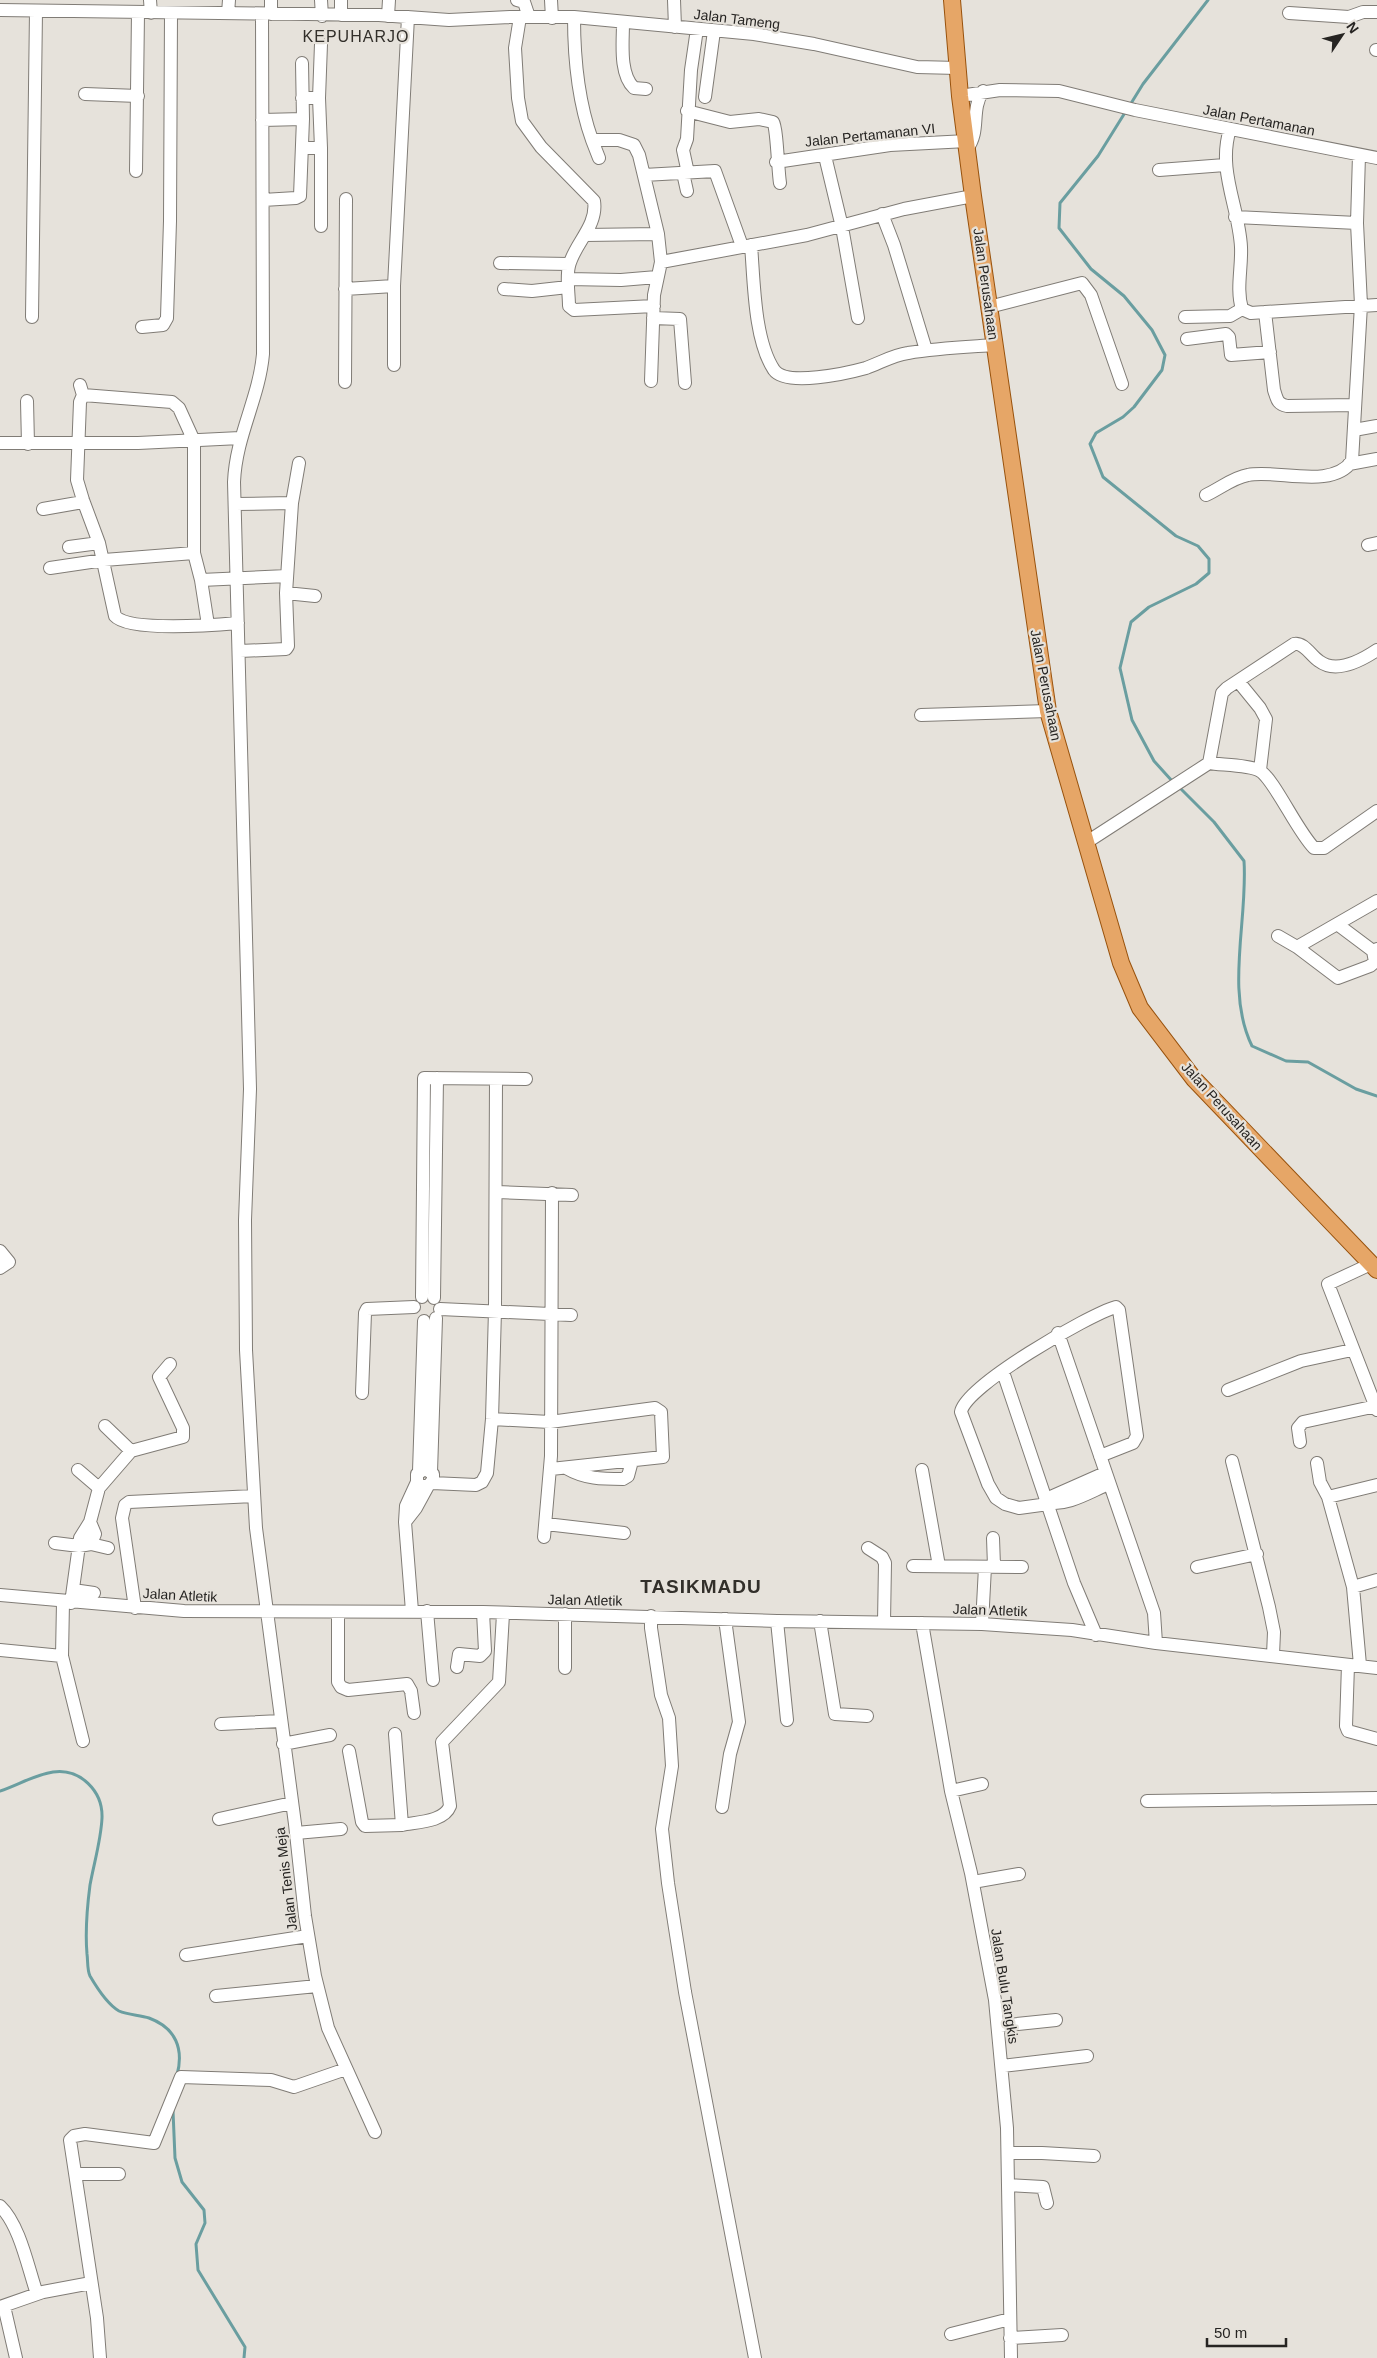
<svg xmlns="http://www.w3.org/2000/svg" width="1377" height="2358" font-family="Arial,sans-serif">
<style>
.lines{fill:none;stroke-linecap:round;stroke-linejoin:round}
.stream{stroke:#6a9ea0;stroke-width:3}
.minor-casing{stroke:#807c76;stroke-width:14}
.major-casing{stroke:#98520d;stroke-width:18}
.minor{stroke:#fff;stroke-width:12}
.major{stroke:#e6a667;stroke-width:16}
.labels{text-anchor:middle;stroke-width:4.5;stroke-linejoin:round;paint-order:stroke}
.street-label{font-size:14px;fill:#262422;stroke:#e6e2db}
.quarter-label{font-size:16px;letter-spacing:1px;fill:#322f2a;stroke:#e6e2db}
.district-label{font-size:19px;font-weight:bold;letter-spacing:1px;fill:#322f2a;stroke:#e6e2db}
</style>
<rect width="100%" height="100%" fill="#e6e2db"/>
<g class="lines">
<path class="stream" d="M 1130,105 L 1143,84 L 1208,0
M 1126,111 L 1098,156 L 1060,203 L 1059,228 L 1091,269 L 1124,296 L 1152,330 L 1165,355 L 1162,370 L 1134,407 L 1123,417 L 1096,433 L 1090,444 L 1103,477 L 1176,536 L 1198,546 L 1209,559 L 1209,573 L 1196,584 L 1149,607 L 1131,622 L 1120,668 L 1132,720 L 1154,761 L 1173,782
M 1178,786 L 1214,822 L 1244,861 C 1248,920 1225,991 1252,1046 L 1286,1061 L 1308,1062 L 1356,1089 L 1377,1096
M 0,1791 C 18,1785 34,1775 53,1772 C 80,1768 103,1791 102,1818 C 101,1840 94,1863 90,1885 C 87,1908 85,1931 87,1954 C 88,1961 87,1970 90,1976 C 97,1988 107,2004 119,2011 C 128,2015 140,2015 149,2018 C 176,2028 184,2049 177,2075
M 173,2111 L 175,2158 L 182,2182 L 204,2210 L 205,2223 L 196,2244 L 198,2270 L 245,2347 L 244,2358"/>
<defs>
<path id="minor" d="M 150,0 L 151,13
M 321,0 L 322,16
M 341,0 L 341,15
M 517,0 L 524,2 L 529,17
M 551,0 L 552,18
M 674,0 L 675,27
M 0,10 L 379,15 L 449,20 L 510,17 L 574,17 L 754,34 L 814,44 L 917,67 L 958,68
M 228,13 L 229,0
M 1289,13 L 1349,17 L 1363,12 L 1377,12
M 262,14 L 263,354 C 259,399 236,435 234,482 L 250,1089 L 245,1220 L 246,1350 L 256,1528 L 295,1824 L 305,1916 L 315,1976 L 328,2028 L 375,2132
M 271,14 L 271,0
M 388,16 L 389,0
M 520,17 L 515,48 L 518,98 L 522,121 L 541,147 L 594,201 C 598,226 574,244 569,266 C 566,278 569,294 569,306 L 574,310 L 654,306
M 574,17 C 574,58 578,101 592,140 L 619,140 L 634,145 L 639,155 L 658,234 L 661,262 L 807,235 L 904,209 L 973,196
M 623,23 C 623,42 619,74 634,88 L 646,89
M 1376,50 L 1377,50
M 302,63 L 303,119
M 85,94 L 138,96
M 960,96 L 1000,90 L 1059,91 L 1135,110 L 1377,158
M 705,97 L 714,31
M 302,98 L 319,98 L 321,44
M 687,111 L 730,122 L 759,119 L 773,122 C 777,128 778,171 780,183
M 262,120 L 303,119 L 300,196 L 296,198 L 263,200
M 1230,129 C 1217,170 1239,207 1241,247 C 1242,268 1236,289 1242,309 L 1251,313 L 1265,312 L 1377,305
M 592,140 L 599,158
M 302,148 L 321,148 L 319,98
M 321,148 L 321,226
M 967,149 C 981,130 970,111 983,91
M 825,156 L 842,227 L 858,318
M 776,162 L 890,145 L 967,141
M 1159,170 L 1225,165
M 136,171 L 138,13
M 683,173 L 687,191
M 688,173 L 683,150 L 687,139 L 691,70 L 697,29
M 644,175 L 715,171 L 742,246
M 882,214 L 894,245 L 926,350
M 1235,217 L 1357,223
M 585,235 L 658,234
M 751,245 C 754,281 754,340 774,370 C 786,387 848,373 866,368 C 880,363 893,355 908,353 C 937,348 966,347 995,345
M 500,263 L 569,264
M 568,279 L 621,280 L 657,277
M 345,289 L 394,286
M 504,289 L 532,291 L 568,287
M 989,307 L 1082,283 L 1091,295 L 1122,384
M 1265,312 L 1274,390 C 1277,399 1277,404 1287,406 L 1355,405
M 32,317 L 36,11
M 1185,317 L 1230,316 L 1242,309
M 653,318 L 680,319 L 685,383
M 142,327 L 163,325 L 167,318 L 170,221 L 171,13
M 1187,339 L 1226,334 L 1229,337 L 1231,355 L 1270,352
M 394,365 L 394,286 L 408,17
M 651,381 L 654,295 L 661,262
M 345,382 L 346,199
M 80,385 L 83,395 L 80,402 L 77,480 L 83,500 L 99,543 L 115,616 C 129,632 215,625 238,623
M 83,395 L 172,402 L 179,408 L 194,441 L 194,553 L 201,580 L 287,576
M 27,401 L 28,444
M 1354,430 L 1377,426
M 0,443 L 138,443 L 240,438
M 1349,464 L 1377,459
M 1206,495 C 1219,489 1234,477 1248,475 C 1277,469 1332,490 1352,461 L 1361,305 L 1357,223 L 1359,155
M 292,503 L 299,463
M 235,504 L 292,503 L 286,593 L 288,646 L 286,649 L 240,651
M 43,509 L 83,502
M 1368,545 L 1377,543
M 69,547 L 99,543
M 50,568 L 104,560 L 194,553
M 201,580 L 208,625
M 286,593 L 315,596
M 1238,681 L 1260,708 L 1266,719 L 1260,770
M 921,715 L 1048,711
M 1209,763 L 1222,693 L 1227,688 L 1294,644 C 1304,642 1311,656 1319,661 C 1336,674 1362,660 1377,650
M 1087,842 L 1209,763 C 1221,765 1251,765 1260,771 C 1274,779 1297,831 1314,848 L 1324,848 L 1377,811
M 1337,924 L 1377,901
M 1278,936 L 1297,947 L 1337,924 L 1373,951 L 1377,949
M 1297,947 L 1338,978 L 1370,966 L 1375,962 L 1373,951
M 497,1192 L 572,1195
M 0,1251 L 9,1262 L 0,1268
M 1371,1264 L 1328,1284 L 1377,1410
M 422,1297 L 424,1078 L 526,1079
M 434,1298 L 437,1078
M 440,1309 L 571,1315
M 1058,1333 L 1154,1613 L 1156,1643
M 1003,1372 L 1074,1583 L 1096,1635
M 1228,1390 L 1301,1361 L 1352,1350
M 362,1393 L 365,1313 L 367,1309 L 414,1307
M 492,1419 L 550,1422 L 655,1408 L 661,1412 L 663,1457 L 551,1469
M 105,1426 L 131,1451
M 1300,1442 L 1298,1428 L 1303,1422 L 1376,1406
M 1100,1456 L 1133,1443 L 1137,1436 L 1119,1310 L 1116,1307 C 1088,1315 965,1386 961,1412 L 988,1484 L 996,1498 L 1005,1504 L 1019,1508 L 1041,1505 L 1053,1496 L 1105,1473
M 1232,1461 L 1269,1607 L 1274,1632 L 1273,1655
M 1317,1463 L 1320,1482 L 1328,1497 L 1353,1587 L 1360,1665
M 566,1468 C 585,1479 602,1479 623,1479 L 628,1476 L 632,1461
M 78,1470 L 99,1488
M 922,1470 L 939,1566
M 419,1471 L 424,1321
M 431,1472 L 436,1318
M 432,1483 L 476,1485 L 482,1482 L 487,1473 L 492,1419 L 495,1310 L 496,1079
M 1328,1497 L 1377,1485
M 1047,1502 C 1067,1507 1091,1491 1109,1484
M 405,1522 L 416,1508 L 428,1486
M 546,1524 L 624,1533
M 544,1537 L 551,1456 L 552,1193
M 993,1538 L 994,1566
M 55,1543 L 79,1546 L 91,1544 L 95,1534 L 90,1522
M 91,1544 L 108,1548
M 868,1548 L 882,1557 L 885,1563 L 884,1622
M 913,1566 L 1022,1567
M 1197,1567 L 1257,1554
M 1353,1587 L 1377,1580
M 73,1590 L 94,1593
M 0,1595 L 184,1611 L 483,1612 L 777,1621 L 982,1624 L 1072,1630 L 1156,1643 L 1377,1668
M 63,1602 L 62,1656 L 83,1741
M 71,1603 L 80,1538 L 90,1522 L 99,1488 L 131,1451 L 183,1437 L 183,1428 L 159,1377 L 170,1364
M 135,1608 L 122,1518 L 125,1505 L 129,1502 L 254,1496
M 412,1611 L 405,1522 L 406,1506 L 417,1482 L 417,1474 L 425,1469 L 433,1474 L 433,1480 L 428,1486 L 421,1486 L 417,1482
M 427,1611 L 433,1680
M 338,1612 L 338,1682 L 341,1687 L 348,1690 L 407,1684 L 411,1691 L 414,1713
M 651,1616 L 651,1628 L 661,1695 L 669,1718 L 672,1766 L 662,1829 L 668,1883 L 685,1992 L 755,2358
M 777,1621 L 787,1720
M 820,1621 L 835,1714 L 867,1716
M 922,1623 L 951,1791 L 971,1873 L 995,2000 L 1007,2128 L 1011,2358
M 982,1624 L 985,1567
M 0,1650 L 62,1656
M 1348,1665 L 1346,1726 L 1348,1731 L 1377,1739
M 457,1667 L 459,1654 L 480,1656 L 485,1651 L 483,1612
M 565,1668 L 565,1614
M 221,1724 L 281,1721
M 395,1734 L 402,1825 C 417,1822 444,1822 450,1806 L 442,1742 L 499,1682 L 503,1614
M 283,1744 L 330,1735
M 349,1751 L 362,1822 L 365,1826 L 402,1825
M 951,1791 L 982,1784
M 1147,1801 L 1377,1798
M 722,1807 L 730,1754 L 739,1722 L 725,1619
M 219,1819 L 292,1803
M 296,1833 L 341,1829
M 973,1882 L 1019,1874
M 186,1955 L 308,1936
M 216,1996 L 317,1986
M 998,2026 L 1056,2020
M 1002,2066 L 1087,2056
M 1008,2153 L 1042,2153 L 1094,2156
M 76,2174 L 119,2174
M 1008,2185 L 1043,2187 L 1047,2203
M 0,2206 C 20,2225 28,2268 37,2294
M 4,2306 L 16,2358
M 0,2307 L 43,2292 L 91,2283
M 951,2334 L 1010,2319
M 1010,2338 L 1062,2335
M 100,2358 L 97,2318 L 70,2140 L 74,2136 L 85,2134 L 154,2143 L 181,2077 L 271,2080 L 294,2087 L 346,2069"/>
<path id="major" d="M 952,0 L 960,96 L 973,196 L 1048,711 L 1121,963 L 1140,1008 L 1194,1079 L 1377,1270"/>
</defs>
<use href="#minor" class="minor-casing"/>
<use href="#major" class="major-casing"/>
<use href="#minor" class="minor"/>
<use href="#major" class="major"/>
</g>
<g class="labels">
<g class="street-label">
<text transform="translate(737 19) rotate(7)" y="5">Jalan Tameng</text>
<text transform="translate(1259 120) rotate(11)" y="5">Jalan Pertamanan</text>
<text transform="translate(870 135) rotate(-6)" y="5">Jalan Pertamanan VI</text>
<text transform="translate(986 284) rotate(82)" y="5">Jalan Perusahaan</text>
<text transform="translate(1046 685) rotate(79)" y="5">Jalan Perusahaan</text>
<text transform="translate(1222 1106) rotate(48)" y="5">Jalan Perusahaan</text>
<text transform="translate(180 1595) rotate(3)" y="5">Jalan Atletik</text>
<text transform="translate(585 1600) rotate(1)" y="5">Jalan Atletik</text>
<text transform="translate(990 1610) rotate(2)" y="5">Jalan Atletik</text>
<text transform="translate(286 1879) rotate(-97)" y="5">Jalan Tenis Meja</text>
<text transform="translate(1005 1986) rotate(81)" y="5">Jalan Bulu Tangkis</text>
</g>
<g class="quarter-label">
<text x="356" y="42">KEPUHARJO</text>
</g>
<g class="district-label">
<text x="701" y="1593">TASIKMADU</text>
</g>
</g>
<g transform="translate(1342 35) rotate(55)" stroke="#e6e2db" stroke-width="4" paint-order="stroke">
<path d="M0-4L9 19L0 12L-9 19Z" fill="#262422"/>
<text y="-8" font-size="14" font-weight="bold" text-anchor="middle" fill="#262422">N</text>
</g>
<path d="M1207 2338v8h79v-8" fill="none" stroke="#262422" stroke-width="2.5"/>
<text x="1214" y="2338" font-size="15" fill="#262422" stroke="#e6e2db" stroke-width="4" paint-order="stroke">50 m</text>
</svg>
